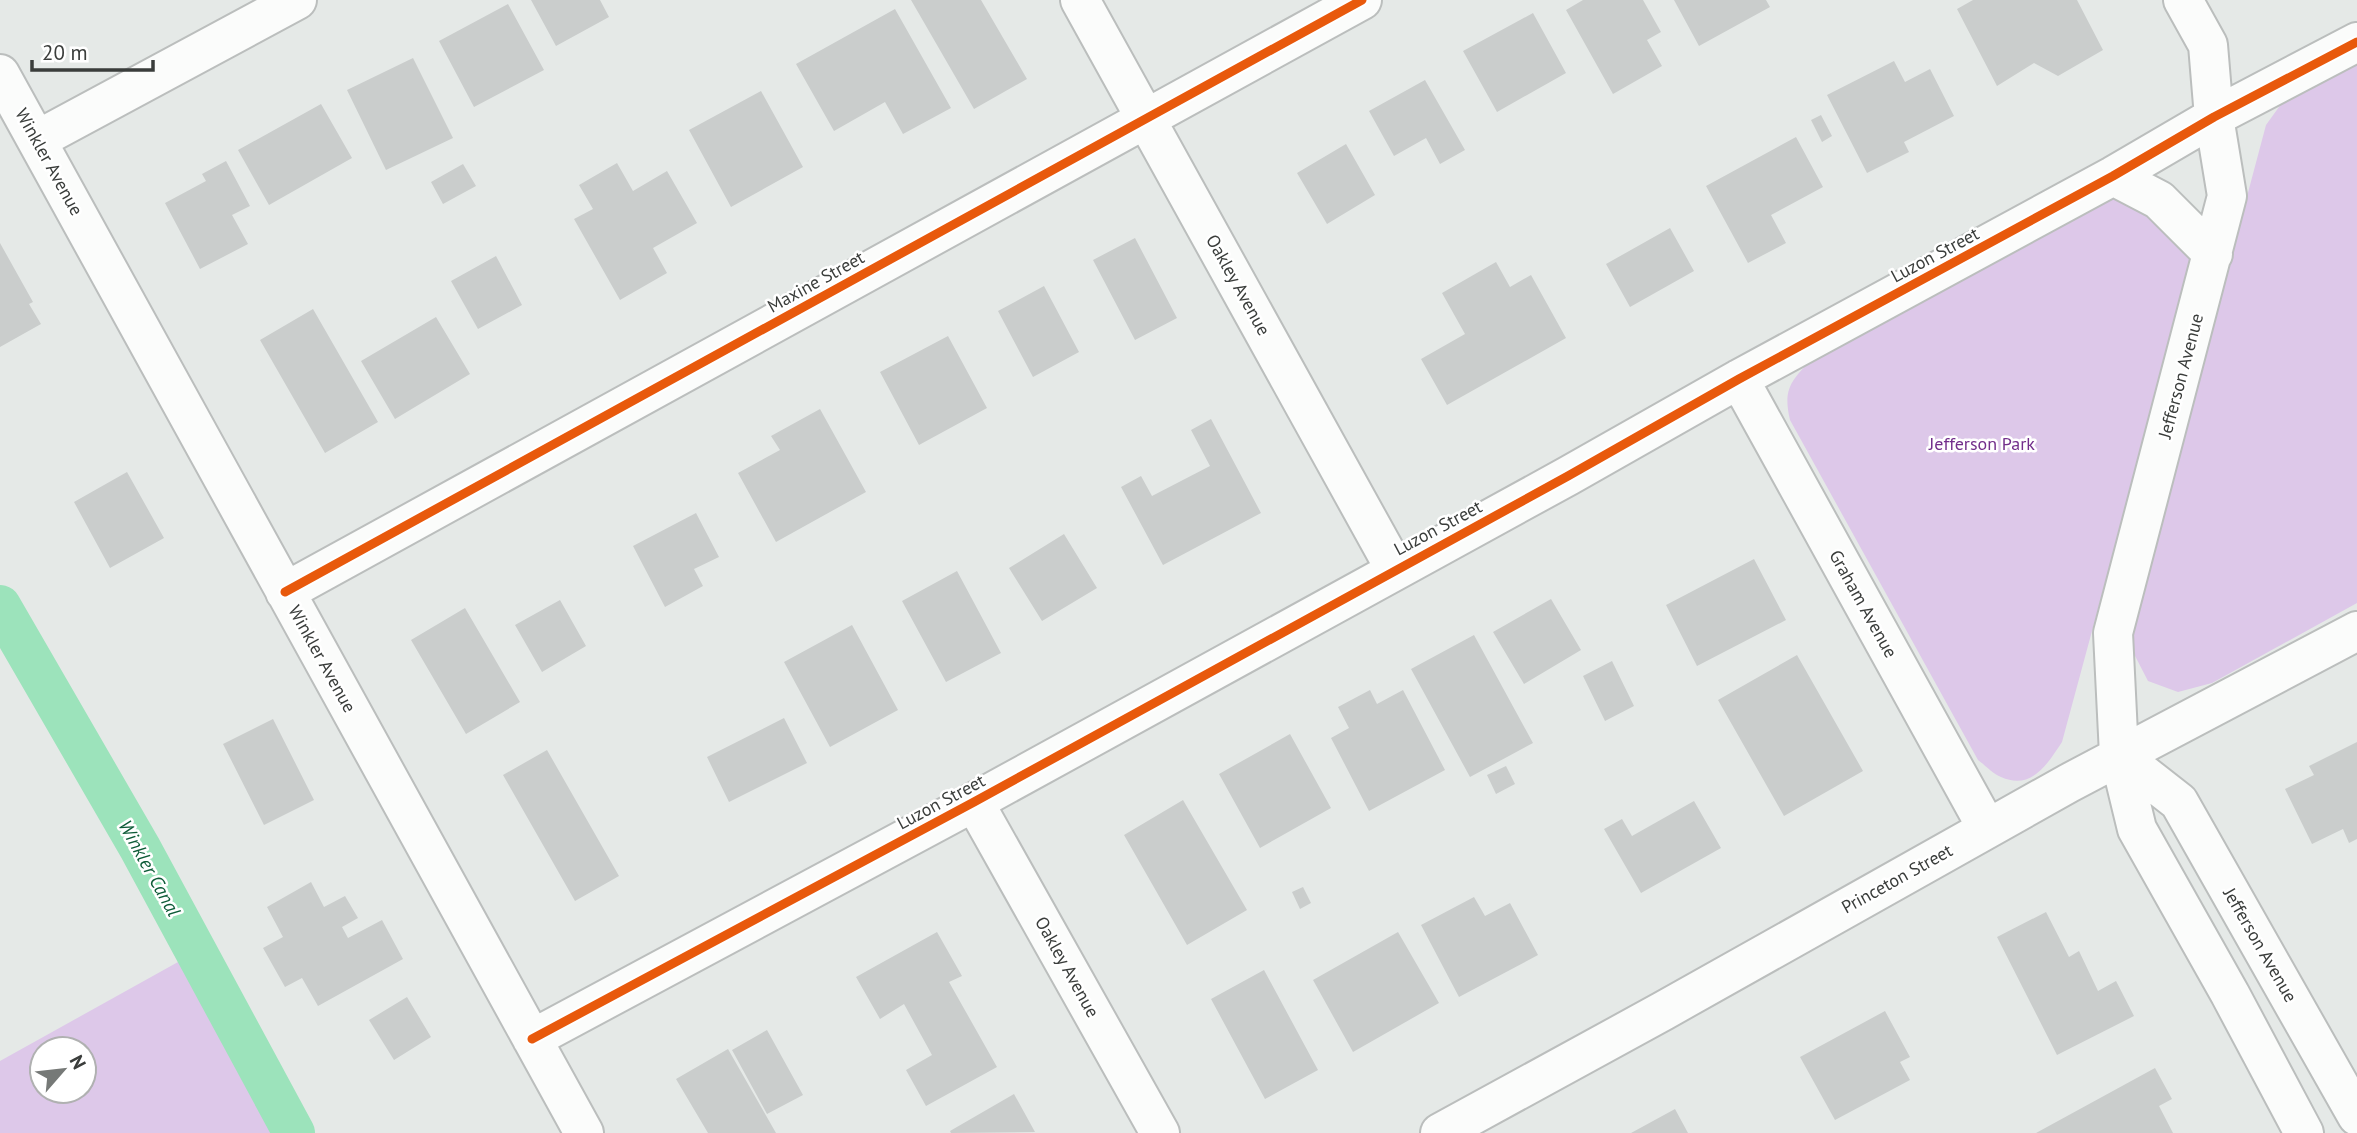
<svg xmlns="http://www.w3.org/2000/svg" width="2357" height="1133" font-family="'PT Sans',sans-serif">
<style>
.green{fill:#ddc8e9;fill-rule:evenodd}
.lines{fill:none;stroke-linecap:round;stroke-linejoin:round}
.canal{stroke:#9ce3bb;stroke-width:42}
.building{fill:#cacdcc}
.street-casing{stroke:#bbbebd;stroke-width:42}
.street{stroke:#fbfcfb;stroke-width:38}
.cycleway-casing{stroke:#fff;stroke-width:13}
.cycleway{stroke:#e8590c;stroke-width:9}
.labels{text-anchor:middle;stroke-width:5;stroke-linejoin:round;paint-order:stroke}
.street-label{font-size:18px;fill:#3a3d3b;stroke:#fff}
.park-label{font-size:18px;fill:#722e8b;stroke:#fff}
.water-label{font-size:19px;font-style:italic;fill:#0d5b37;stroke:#fff}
</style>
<rect width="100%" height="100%" fill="#e5e9e7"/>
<path class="green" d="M 2357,59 L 2357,603 L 2212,683 L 2178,692 L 2148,681 L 2133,652 L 2133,625 L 2266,125 L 2284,100 Z
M 2112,194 L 2185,239 L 2192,261 L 2062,742 C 2048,763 2032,791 2001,777 C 1993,774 1985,765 1978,760 L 1790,420 C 1782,387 1793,379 1815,356 Z
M 187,957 L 285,1133 L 0,1133 L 0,1061 ZM 42,1049 L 84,1049 L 84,1091 L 42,1091 Z"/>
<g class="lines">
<path class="canal" d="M 0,606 L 140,848 L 294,1133"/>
</g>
<path class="building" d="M 531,0 L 600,0 L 609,17 L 556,46 Z
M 911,0 L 981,0 L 1027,79 L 974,109 Z
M 1583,0 L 1643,0 L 1661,32 L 1647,40 L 1662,66 L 1613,94 L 1566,10 Z
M 1674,0 L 1766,0 L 1770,7 L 1699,46 Z
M 1973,0 L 2077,0 L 2103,50 L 2058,76 L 2034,63 L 1997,86 L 1957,9 Z
M 508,4 L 544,70 L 474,107 L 439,41 Z
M 895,9 L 951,108 L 903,134 L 885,102 L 834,131 L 796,64 Z
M 1533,13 L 1566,73 L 1497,112 L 1463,51 Z
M 413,58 L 453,138 L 386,170 L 347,90 Z
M 1894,61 L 1905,82 L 1930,69 L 1954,116 L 1904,142 L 1909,152 L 1867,173 L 1827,95 Z
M 1425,80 L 1465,150 L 1440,164 L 1426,138 L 1394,156 L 1369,111 Z
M 761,91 L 803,167 L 731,207 L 689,130 Z
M 321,104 L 352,158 L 269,205 L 238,150 Z
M 1821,115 L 1832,136 L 1822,142 L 1811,120 Z
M 1796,137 L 1823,187 L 1771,215 L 1786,243 L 1748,263 L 1706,186 Z
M 1346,144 L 1375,195 L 1327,224 L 1297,173 Z
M 226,161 L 250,206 L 232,215 L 248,244 L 200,269 L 165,203 L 206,181 L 202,174 Z
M 617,163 L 633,191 L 667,171 L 697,223 L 653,248 L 667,273 L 620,300 L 574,219 L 593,209 L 579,185 Z
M 463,164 L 476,186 L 443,204 L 431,182 Z
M 1670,228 L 1694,271 L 1630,307 L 1606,264 Z
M 1135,238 L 1177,318 L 1135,340 L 1093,260 Z
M 0,243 L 33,302 L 29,304 L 41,324 L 0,347 Z
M 496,256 L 522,305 L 478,329 L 451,281 Z
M 1496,262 L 1510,287 L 1531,275 L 1566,338 L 1447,405 L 1421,359 L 1465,334 L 1442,293 Z
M 1044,286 L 1079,352 L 1033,377 L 998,311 Z
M 313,309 L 378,422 L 325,453 L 260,340 Z
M 436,317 L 470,374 L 395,419 L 361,361 Z
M 948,336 L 987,408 L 919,445 L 880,372 Z
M 820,409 L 866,492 L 776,542 L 738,473 L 780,450 L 771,436 Z
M 1211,419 L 1261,513 L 1163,565 L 1121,487 L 1141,476 L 1152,496 L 1210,466 L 1191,430 Z
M 127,472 L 164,538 L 110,568 L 74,502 Z
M 696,513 L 719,557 L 694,569 L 703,586 L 665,607 L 633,546 Z
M 1064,534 L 1097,588 L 1042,621 L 1009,568 Z
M 1754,559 L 1786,620 L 1697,666 L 1666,605 Z
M 957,571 L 1001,653 L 946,682 L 902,601 Z
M 1551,599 L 1581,650 L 1524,684 L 1493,632 Z
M 560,600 L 586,646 L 542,672 L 515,625 Z
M 465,608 L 520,702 L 466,734 L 411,640 Z
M 852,625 L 898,710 L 830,747 L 784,662 Z
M 1474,635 L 1533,743 L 1470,777 L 1411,669 Z
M 1797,655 L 1863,771 L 1784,816 L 1718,700 Z
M 1612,661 L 1634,706 L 1605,721 L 1583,676 Z
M 1370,690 L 1377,704 L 1403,690 L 1445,770 L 1369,811 L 1331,738 L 1349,728 L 1338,707 Z
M 784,718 L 807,763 L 729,802 L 707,757 Z
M 273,719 L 314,800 L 264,825 L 223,744 Z
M 1290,734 L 1331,808 L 1260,848 L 1219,774 Z
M 2357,742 L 2357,839 L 2349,843 L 2343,829 L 2312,844 L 2285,789 L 2314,775 L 2309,766 Z
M 547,750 L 619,876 L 575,901 L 503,775 Z
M 1506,766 L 1515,784 L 1496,794 L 1487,775 Z
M 1183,800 L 1247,910 L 1187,945 L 1124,835 Z
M 1694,801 L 1721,848 L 1641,893 L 1604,829 L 1622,819 L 1632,836 Z
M 311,882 L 324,907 L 345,896 L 358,918 L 342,927 L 348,938 L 382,920 L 403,959 L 318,1006 L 302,978 L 285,987 L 263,948 L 283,937 L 267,907 Z
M 1303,887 L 1311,903 L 1300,909 L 1292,892 Z
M 1474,897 L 1485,916 L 1510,903 L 1538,955 L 1459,997 L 1421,925 Z
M 2046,912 L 2069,957 L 2079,951 L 2098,991 L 2116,981 L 2134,1016 L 2057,1055 L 1997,937 Z
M 937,932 L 962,976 L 949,982 L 997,1067 L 926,1106 L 906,1070 L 932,1055 L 904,1004 L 880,1019 L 856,977 Z
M 1398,932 L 1439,1003 L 1353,1052 L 1313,980 Z
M 1264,970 L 1318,1070 L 1265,1099 L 1211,999 Z
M 407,997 L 431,1037 L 394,1060 L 369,1020 Z
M 1885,1011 L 1910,1057 L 1900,1062 L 1910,1080 L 1835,1120 L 1800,1057 Z
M 767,1030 L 803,1095 L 767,1114 L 732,1050 Z
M 728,1049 L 776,1133 L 708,1133 L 676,1079 Z
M 2155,1068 L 2172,1099 L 2159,1106 L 2173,1133 L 2036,1133 Z
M 1014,1094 L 1035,1132 L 951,1133 L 950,1131 Z
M 1675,1109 L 1688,1133 L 1631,1133 Z"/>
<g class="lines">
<defs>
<path id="street" d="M 1080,0 L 1395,569
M 2183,0 L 2208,45 L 2214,117 L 2227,196 L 2113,633 L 2119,755 L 2137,829 L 2230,994 L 2304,1133
M 0,74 L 584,1133
M 37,140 L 297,0
M 2113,176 L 2159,200 L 2213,254
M 1739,379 L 1987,828
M 285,592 L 1362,0
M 2119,755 L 2179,802 L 2357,1116
M 974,802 L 1160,1133
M 532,1039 L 974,802 L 1568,476 L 1739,379 L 2113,176 L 2214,117 L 2357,42
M 1440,1133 L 1663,1011 L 2069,783 L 2357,631"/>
</defs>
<use href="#street" class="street-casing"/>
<use href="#street" class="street"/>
<defs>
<path id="cycleway" d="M 285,592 L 1362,0
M 532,1039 L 974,802 L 1568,476 L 1739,379 L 2113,176 L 2214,117 L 2357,42"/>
</defs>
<use href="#cycleway" class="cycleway-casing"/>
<use href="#cycleway" class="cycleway"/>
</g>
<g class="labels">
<g class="street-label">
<text transform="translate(49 162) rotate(61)" y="6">Winkler Avenue</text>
<text transform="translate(1935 255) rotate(-28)" y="6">Luzon Street</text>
<text transform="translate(816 282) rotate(-29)" y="6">Maxine Street</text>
<text transform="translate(1238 285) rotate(61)" y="6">Oakley Avenue</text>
<text transform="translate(2181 376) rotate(-75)" y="6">Jefferson Avenue</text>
<text transform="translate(1438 528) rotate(-28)" y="6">Luzon Street</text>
<text transform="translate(1863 604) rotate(61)" y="6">Graham Avenue</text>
<text transform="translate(322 659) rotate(61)" y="6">Winkler Avenue</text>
<text transform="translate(941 802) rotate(-28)" y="6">Luzon Street</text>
<text transform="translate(1897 879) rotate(-29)" y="6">Princeton Street</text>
<text transform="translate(2260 945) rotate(60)" y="6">Jefferson Avenue</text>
<text transform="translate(1067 967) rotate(61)" y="6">Oakley Avenue</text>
</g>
<g class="park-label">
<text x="1982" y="450">Jefferson Park</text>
</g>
<g class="water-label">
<text transform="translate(150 868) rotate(61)" y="7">Winkler Canal</text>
</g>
</g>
<g transform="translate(63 1070) rotate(62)"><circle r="33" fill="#ffffff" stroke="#b0b1b1" stroke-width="2"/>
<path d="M0-5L12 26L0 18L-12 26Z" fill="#767977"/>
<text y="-10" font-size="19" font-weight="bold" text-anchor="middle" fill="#3a3d3b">N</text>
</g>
<path d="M32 60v10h121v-10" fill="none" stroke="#3a3d3b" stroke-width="3.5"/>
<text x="42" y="60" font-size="21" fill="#3a3d3b" stroke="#ffffff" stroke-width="5" paint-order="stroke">20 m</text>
</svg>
